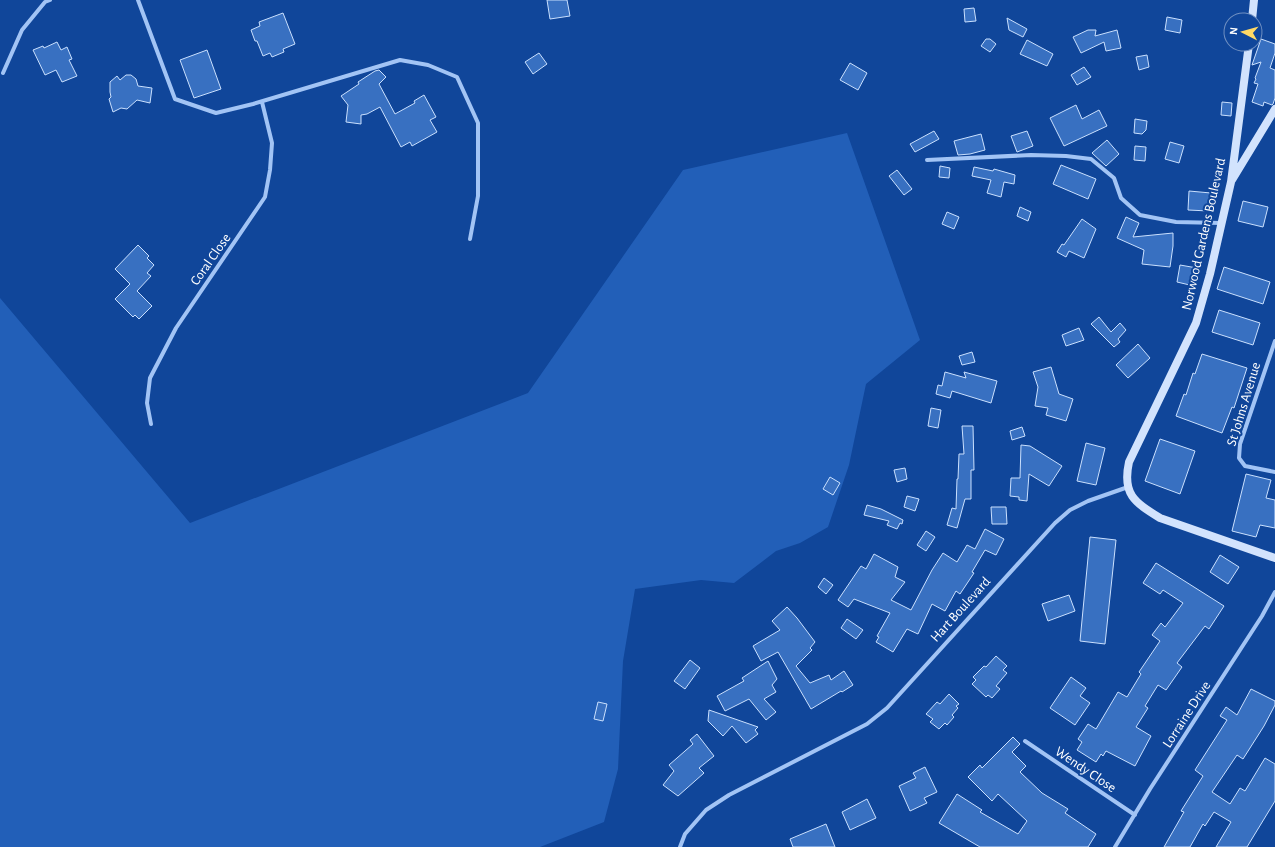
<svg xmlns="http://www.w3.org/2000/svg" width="1275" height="847" font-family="'Alegreya Sans',sans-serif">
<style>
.green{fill:#225fb8}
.building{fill:#3870c1;stroke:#cae0fe}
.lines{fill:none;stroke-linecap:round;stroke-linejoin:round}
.street{stroke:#a2c4f5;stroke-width:4}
.secondary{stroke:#d2e3fd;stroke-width:8}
.labels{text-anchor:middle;stroke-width:4;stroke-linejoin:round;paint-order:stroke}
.street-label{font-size:14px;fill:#fff;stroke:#10469a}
</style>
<rect width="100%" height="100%" fill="#10469a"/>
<path class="green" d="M 847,133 L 920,340 L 866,384 L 849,465 L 828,527 L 800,543 L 776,551 L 734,583 L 701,580 L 635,589 L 623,661 L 618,769 L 604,822 L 540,847 L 0,847 L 0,298 L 190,523 L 528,393 L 683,170 Z"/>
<path class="building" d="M 547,0 L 567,0 L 570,16 L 550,19 Z
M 974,8 L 976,21 L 965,22 L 964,9 Z
M 283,13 L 295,44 L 283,49 L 284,52 L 272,57 L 270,53 L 263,56 L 257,41 L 255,41 L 251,30 L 260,26 L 259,22 Z
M 1167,17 L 1182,20 L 1180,33 L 1165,30 Z
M 1007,18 L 1027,29 L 1023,37 L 1009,30 Z
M 1088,30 L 1096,30 L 1095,36 L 1117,30 L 1121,48 L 1106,51 L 1104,42 L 1081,53 L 1073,37 Z
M 986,39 L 990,39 L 996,44 L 990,52 L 981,46 Z
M 1261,39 L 1275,44 L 1275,53 L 1270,68 L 1275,70 L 1275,98 L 1273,104 L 1272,105 L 1264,102 L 1263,106 L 1252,102 L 1258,84 L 1254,83 L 1256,79 L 1255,78 L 1261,62 L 1252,65 Z
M 1027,40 L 1053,54 L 1047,66 L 1020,54 Z
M 57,42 L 61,50 L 67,47 L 72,59 L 69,60 L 77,76 L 62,82 L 56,70 L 45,75 L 33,50 L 43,46 L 44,48 Z
M 207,50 L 221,89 L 194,98 L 180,60 Z
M 539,53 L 547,64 L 533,74 L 525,62 Z
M 1147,55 L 1149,67 L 1139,70 L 1136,57 Z
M 850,63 L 867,73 L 858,90 L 840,80 Z
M 1084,67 L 1091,77 L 1077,85 L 1071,75 Z
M 379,70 L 386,77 L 379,84 L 395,114 L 415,103 L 414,101 L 424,95 L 436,117 L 430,120 L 437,132 L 412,146 L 410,142 L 401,147 L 380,107 L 367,114 L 361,115 L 361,124 L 346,122 L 348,105 L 341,96 L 359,84 L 358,82 L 375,71 Z
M 126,75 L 131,75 L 136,79 L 138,86 L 152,88 L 150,103 L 137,100 L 127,109 L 121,108 L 113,112 L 109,99 L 111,97 L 110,92 L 110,82 L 117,76 L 120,80 Z
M 1222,102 L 1232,103 L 1231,116 L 1221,115 Z
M 1076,105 L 1082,119 L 1099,110 L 1107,126 L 1064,146 L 1050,118 Z
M 1135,119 L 1147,121 L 1146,130 L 1142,134 L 1134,133 Z
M 934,131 L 939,139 L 915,152 L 910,144 Z
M 1027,131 L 1033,146 L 1017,152 L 1011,136 Z
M 981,134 L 985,150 L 970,154 L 958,155 L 954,141 Z
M 1107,140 L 1119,154 L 1106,166 L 1092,153 Z
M 1170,142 L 1184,146 L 1179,163 L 1165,159 Z
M 1135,146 L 1146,147 L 1145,161 L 1134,160 Z
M 1061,165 L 1096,179 L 1088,199 L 1053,184 Z
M 940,166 L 950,168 L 949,178 L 939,177 Z
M 974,167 L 993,171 L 994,169 L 1015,175 L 1014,184 L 1004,182 L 1001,197 L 987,193 L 991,180 L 972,176 Z
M 897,170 L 912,189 L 904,195 L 889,176 Z
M 1189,191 L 1211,193 L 1209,211 L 1188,210 Z
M 1243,201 L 1268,207 L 1263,227 L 1238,221 Z
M 1020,207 L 1031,212 L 1028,221 L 1017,216 Z
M 947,212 L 959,217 L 954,229 L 942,224 Z
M 1126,217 L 1139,223 L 1133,237 L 1173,233 L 1173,246 L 1170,267 L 1142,264 L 1144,250 L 1117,238 Z
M 1082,219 L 1096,229 L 1084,258 L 1069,251 L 1066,257 L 1057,252 L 1062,244 L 1064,245 Z
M 138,245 L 149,256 L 147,258 L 154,265 L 147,273 L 151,276 L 137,291 L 152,306 L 139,319 L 135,315 L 133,317 L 115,299 L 130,284 L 115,269 Z
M 1180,265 L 1197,268 L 1194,286 L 1177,282 Z
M 1224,267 L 1270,282 L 1263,304 L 1217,289 Z
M 1219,310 L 1260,323 L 1253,345 L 1212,332 Z
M 1099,317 L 1111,332 L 1120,323 L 1126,330 L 1118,339 L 1120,342 L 1114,347 L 1091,324 Z
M 1079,328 L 1084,340 L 1066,346 L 1062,335 Z
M 1138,344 L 1150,358 L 1128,378 L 1116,365 Z
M 972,352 L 975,362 L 962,365 L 959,356 Z
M 1202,354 L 1247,368 L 1234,408 L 1232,407 L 1222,433 L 1176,416 L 1184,394 L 1186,395 L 1193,373 L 1195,374 Z
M 1051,367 L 1059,394 L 1073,399 L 1066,421 L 1046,415 L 1048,408 L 1035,406 L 1038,387 L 1033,372 Z
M 945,372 L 966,378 L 964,372 L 997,381 L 991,403 L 952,391 L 950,398 L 936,394 L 938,385 L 942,386 Z
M 931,408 L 941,410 L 938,428 L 928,426 Z
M 962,426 L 973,426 L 974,470 L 971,470 L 971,499 L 965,499 L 957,528 L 947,525 L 952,508 L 956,509 L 957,479 L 958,479 L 959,454 L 964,454 Z
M 1022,427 L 1025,436 L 1012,440 L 1010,431 Z
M 1160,439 L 1195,451 L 1180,494 L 1145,481 Z
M 1086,443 L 1105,448 L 1096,485 L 1077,481 Z
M 1021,445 L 1030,446 L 1062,466 L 1049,486 L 1029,474 L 1027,501 L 1019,500 L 1019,497 L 1010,496 L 1011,478 L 1020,478 Z
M 905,468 L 907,479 L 897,482 L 894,470 Z
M 1246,474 L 1271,480 L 1266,498 L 1275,500 L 1275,528 L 1260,525 L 1256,537 L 1232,531 Z
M 830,477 L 840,483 L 833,495 L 823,489 Z
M 907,496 L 919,499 L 915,511 L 904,507 Z
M 867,505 L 881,509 L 903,520 L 902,524 L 900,523 L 897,529 L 887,525 L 889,521 L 864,515 Z
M 991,507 L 1006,507 L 1007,524 L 992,524 Z
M 985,529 L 1004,539 L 996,555 L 985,550 L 972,572 L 974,573 L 960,594 L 956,591 L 945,611 L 932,604 L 918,634 L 907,629 L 893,652 L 876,642 L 879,637 L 877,636 L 890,613 L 854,599 L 848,607 L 838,600 L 861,566 L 866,569 L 874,554 L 898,567 L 895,577 L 905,582 L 891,600 L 911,610 L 932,570 L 943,553 L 957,562 L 967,545 L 975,549 Z
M 926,531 L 935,537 L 926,551 L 917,545 Z
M 1090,537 L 1116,540 L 1105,644 L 1080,641 Z
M 1220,555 L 1239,567 L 1228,584 L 1210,572 Z
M 1156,563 L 1224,606 L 1209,629 L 1205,626 L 1177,663 L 1182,667 L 1166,690 L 1158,685 L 1145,706 L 1148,708 L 1136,727 L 1151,736 L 1135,766 L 1106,751 L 1103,756 L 1101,754 L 1096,762 L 1077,750 L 1082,742 L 1078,739 L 1088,724 L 1096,729 L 1118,692 L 1127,697 L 1141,674 L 1139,672 L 1160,641 L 1152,635 L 1161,623 L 1165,627 L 1183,603 L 1163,590 L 1160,594 L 1143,583 Z
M 824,578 L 833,585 L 826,594 L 818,587 Z
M 1069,595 L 1075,611 L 1048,621 L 1042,604 Z
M 787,607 L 797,618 L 815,642 L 810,648 L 812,650 L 796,666 L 810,683 L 829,675 L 831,680 L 844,671 L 853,685 L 842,692 L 841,691 L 811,709 L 778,652 L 761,661 L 753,646 L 780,630 L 772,621 Z
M 847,619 L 863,630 L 856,639 L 841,628 Z
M 996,656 L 1007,666 L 1003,670 L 1007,673 L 996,686 L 1000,689 L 992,698 L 988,695 L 986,697 L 972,684 L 976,680 L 973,677 L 984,666 L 986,667 Z
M 690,660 L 700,668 L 685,689 L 674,681 Z
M 768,661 L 777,679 L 772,685 L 776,692 L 764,699 L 776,712 L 766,720 L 749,699 L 725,711 L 717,696 L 744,681 L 742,678 Z
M 1071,677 L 1086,688 L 1080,696 L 1090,703 L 1075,725 L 1050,708 Z
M 1251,689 L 1275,701 L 1275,705 L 1264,726 L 1243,759 L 1237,755 L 1212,792 L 1230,804 L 1240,788 L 1245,791 L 1265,758 L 1275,764 L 1275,801 L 1247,847 L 1216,847 L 1231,822 L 1214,812 L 1205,826 L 1203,824 L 1190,847 L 1164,847 L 1184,812 L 1181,811 L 1203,776 L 1195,770 L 1227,720 L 1220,716 L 1226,707 L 1237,715 Z
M 949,694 L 959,704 L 956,706 L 958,708 L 952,715 L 954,717 L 947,725 L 945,723 L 939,729 L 930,722 L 933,719 L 926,714 L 937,702 L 940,704 Z
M 598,702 L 607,704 L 603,721 L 594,719 Z
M 709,710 L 758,727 L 755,730 L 758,734 L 746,743 L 732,726 L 723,736 L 708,721 Z
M 697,734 L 714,756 L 699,768 L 704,773 L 678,796 L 663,785 L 674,771 L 669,765 L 693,744 L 690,740 Z
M 1013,737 L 1020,744 L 1012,752 L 1026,766 L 1020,772 L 1042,793 L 1068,809 L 1065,813 L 1096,834 L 1088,847 L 980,847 L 939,823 L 957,794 L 982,810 L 980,812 L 1018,834 L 1027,821 L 998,794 L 992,801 L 968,777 L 980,765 L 982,768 Z
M 925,767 L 937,792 L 924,798 L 927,803 L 910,811 L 899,786 L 916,778 L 913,773 Z
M 867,799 L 876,818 L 850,830 L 842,812 Z
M 826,824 L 835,847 L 793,847 L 790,839 Z"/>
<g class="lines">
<path class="street" d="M 138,0 L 175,99 L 216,113 L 253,104 L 400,60 L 428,65 L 457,77 L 478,123 L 478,196 L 470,239
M 3,73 L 22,30 L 45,2 L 50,0
M 927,160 L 1031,155 L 1066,156 L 1091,159 L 1114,178 L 1121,198 L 1140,215 L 1176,222 L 1221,223
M 1275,341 L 1240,444 L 1239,458 L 1245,466 L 1275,472
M 151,424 L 147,403 L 150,378 L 176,328 L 265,197 L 270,170 L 272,143 L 262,102
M 1025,741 L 1135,815
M 680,847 L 685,834 L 706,810 L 729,795 L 867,724 L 887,708 L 1055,523 L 1070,510 L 1088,501 L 1128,487
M 1115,847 L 1150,789 L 1262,616 L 1275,592"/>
<path class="secondary" d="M 1252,20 L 1254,0
M 1249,44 L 1231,182 L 1210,274 L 1196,323 L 1129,462 C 1122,494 1134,502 1160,518 L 1275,558
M 1232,180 L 1275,109"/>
</g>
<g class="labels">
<g class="street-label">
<text transform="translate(1203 234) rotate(-77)" y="5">Norwood Gardens Boulevard</text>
<text transform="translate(210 259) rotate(-55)" y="5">Coral Close</text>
<text transform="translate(1243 404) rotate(-73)" y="5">St Johns Avenue</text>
<text transform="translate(960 609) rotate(-48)" y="5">Hart Boulevard</text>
<text transform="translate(1186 714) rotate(-57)" y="5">Lorraine Drive</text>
<text transform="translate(1086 769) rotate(34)" y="5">Wendy Close</text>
</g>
</g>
<g transform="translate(1243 32) rotate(276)"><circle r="19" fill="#10469a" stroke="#7090c2"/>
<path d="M0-3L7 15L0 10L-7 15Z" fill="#ffd965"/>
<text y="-6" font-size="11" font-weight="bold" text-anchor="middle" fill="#ffffff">N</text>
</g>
</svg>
